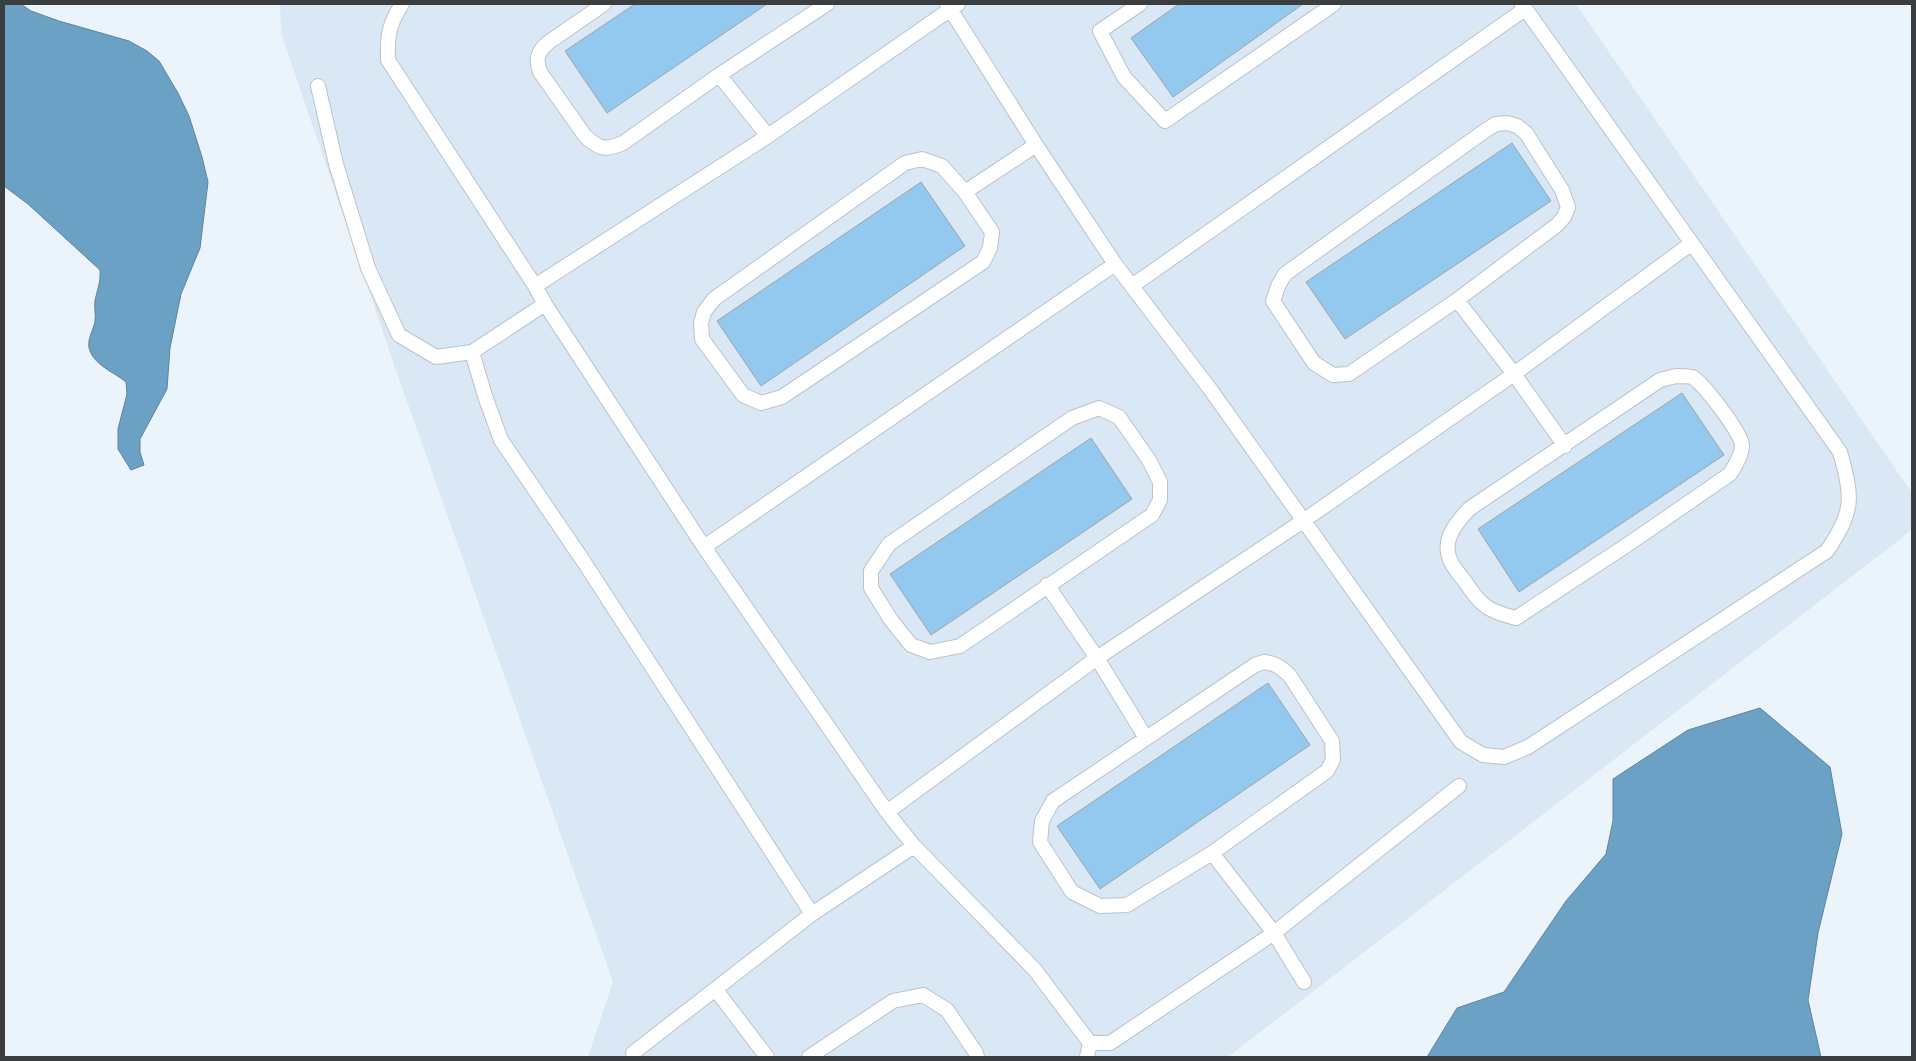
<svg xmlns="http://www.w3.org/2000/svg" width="1916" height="1061" font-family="Ubuntu,sans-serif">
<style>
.built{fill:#d9e8f4}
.water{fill:#6ca1c6;stroke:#5d839e}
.building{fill:#93c9ef;stroke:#9da4aa}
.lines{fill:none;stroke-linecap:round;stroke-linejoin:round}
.lane-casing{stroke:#bbc3c9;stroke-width:16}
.lane{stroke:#fff;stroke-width:14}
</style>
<rect width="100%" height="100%" fill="#ebf4fa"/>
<path class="built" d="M 280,4 L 1576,4 L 1912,493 L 1912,530 L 1228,1057 L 588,1057 L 613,982 L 399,379 L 281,33 Z"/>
<path class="water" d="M 4,4 L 21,4 L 31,11 L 59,21 L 129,41 L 147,51 L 159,61 L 178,93 L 189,116 L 202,157 L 208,182 L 200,248 L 181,294 L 170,348 L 167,389 L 140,439 L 140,452 L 144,465 L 131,470 L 118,449 L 118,429 L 127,394 L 126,382 C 115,373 99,367 92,355 C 84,342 93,333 95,321 C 96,314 94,307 95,301 C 97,290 101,282 100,270 L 28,204 L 4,186 Z
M 1760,708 L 1830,767 L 1842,834 L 1818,933 L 1808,1000 L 1821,1057 L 1427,1057 L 1457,1008 L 1504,992 L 1566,901 L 1606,854 L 1613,821 L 1613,779 L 1688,730 Z"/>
<path class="building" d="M 635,4 L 767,4 L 607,113 L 565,51 Z
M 1179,4 L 1303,4 L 1173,97 L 1131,38 Z
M 1512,143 L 1551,201 L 1345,339 L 1306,282 Z
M 921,182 L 965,246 L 761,386 L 717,321 Z
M 1682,393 L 1724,455 L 1519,592 L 1478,529 Z
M 1091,438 L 1132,499 L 931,635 L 890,574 Z
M 1268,683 L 1310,745 L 1100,889 L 1057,826 Z"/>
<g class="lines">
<defs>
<path id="lane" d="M 402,4 C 389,24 387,36 388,60 L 535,286 L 545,304 L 704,547 L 887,812 L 914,846 L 1035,970 L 1090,1043 L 1087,1057
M 604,4 L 549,42 C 538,51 535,58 540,72 L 585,136 C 599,149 605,151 623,143 L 719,75 L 827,4
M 947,4 L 1036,145 L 1115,264 L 1210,389 L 1461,742 L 1483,755 L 1504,757 L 1528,747 L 1827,551 C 1854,510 1853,499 1840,452 L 1522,4
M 1140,4 L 1100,31 L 1124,77 L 1165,121 L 1334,4
M 719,75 L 768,136
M 318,86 L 336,164 L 368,268 L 399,335 L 436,357 L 472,352 L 545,304
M 1507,123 L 1517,126 L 1526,133 L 1562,190 L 1568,207 L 1564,217 L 1557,225 L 1457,300 L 1349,374 L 1333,375 L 1314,363 L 1273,301 L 1279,284 L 1285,274 L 1486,130 L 1496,124 Z
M 922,159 L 942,166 L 965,192 L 992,232 L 990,248 L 983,262 L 782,397 L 761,403 L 743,395 L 702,339 L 701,323 L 704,312 L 714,299 L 905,163 Z
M 965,192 L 1036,145
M 535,286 L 768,136 L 958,4
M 1132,286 L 1525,9
M 1457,300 L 1514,374 L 1565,446
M 472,352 L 485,396 L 501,440 L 584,562 L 812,914
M 1676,376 C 1681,376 1687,376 1692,377 C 1702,381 1742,434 1742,445 C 1742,455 1735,466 1730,474 L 1627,545 L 1516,618 C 1487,611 1480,605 1464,580 C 1459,574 1451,565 1449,557 C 1443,538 1457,522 1469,509 L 1660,380 Z
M 1099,408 L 1119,417 L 1149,460 L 1160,482 L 1160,500 L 1152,515 L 960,646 L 930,652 L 911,645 L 891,620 L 871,588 L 871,571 L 889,544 L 1072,418 Z
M 704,547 L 1115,264
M 1047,585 L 1097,658 L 1146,738
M 1264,662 C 1275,663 1282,668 1290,676 L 1332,741 L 1333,760 L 1327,771 L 1212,853 L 1127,905 L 1100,906 L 1072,892 L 1040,842 L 1042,821 L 1053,801 L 1255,665 Z
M 887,812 L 1097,658 L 1303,521 L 1514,374 L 1692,243
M 1212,853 L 1274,933 L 1304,982
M 716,990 L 767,1057
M 1090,1043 L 1110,1043 L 1274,933 L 1459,786
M 633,1053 L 812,914 L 914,846
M 809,1057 L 893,1001 L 923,995 L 947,1010 L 976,1053 L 977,1057"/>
</defs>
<use href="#lane" class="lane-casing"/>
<use href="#lane" class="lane"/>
</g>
<rect width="1916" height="1061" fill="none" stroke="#3a3e40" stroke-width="10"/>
</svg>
